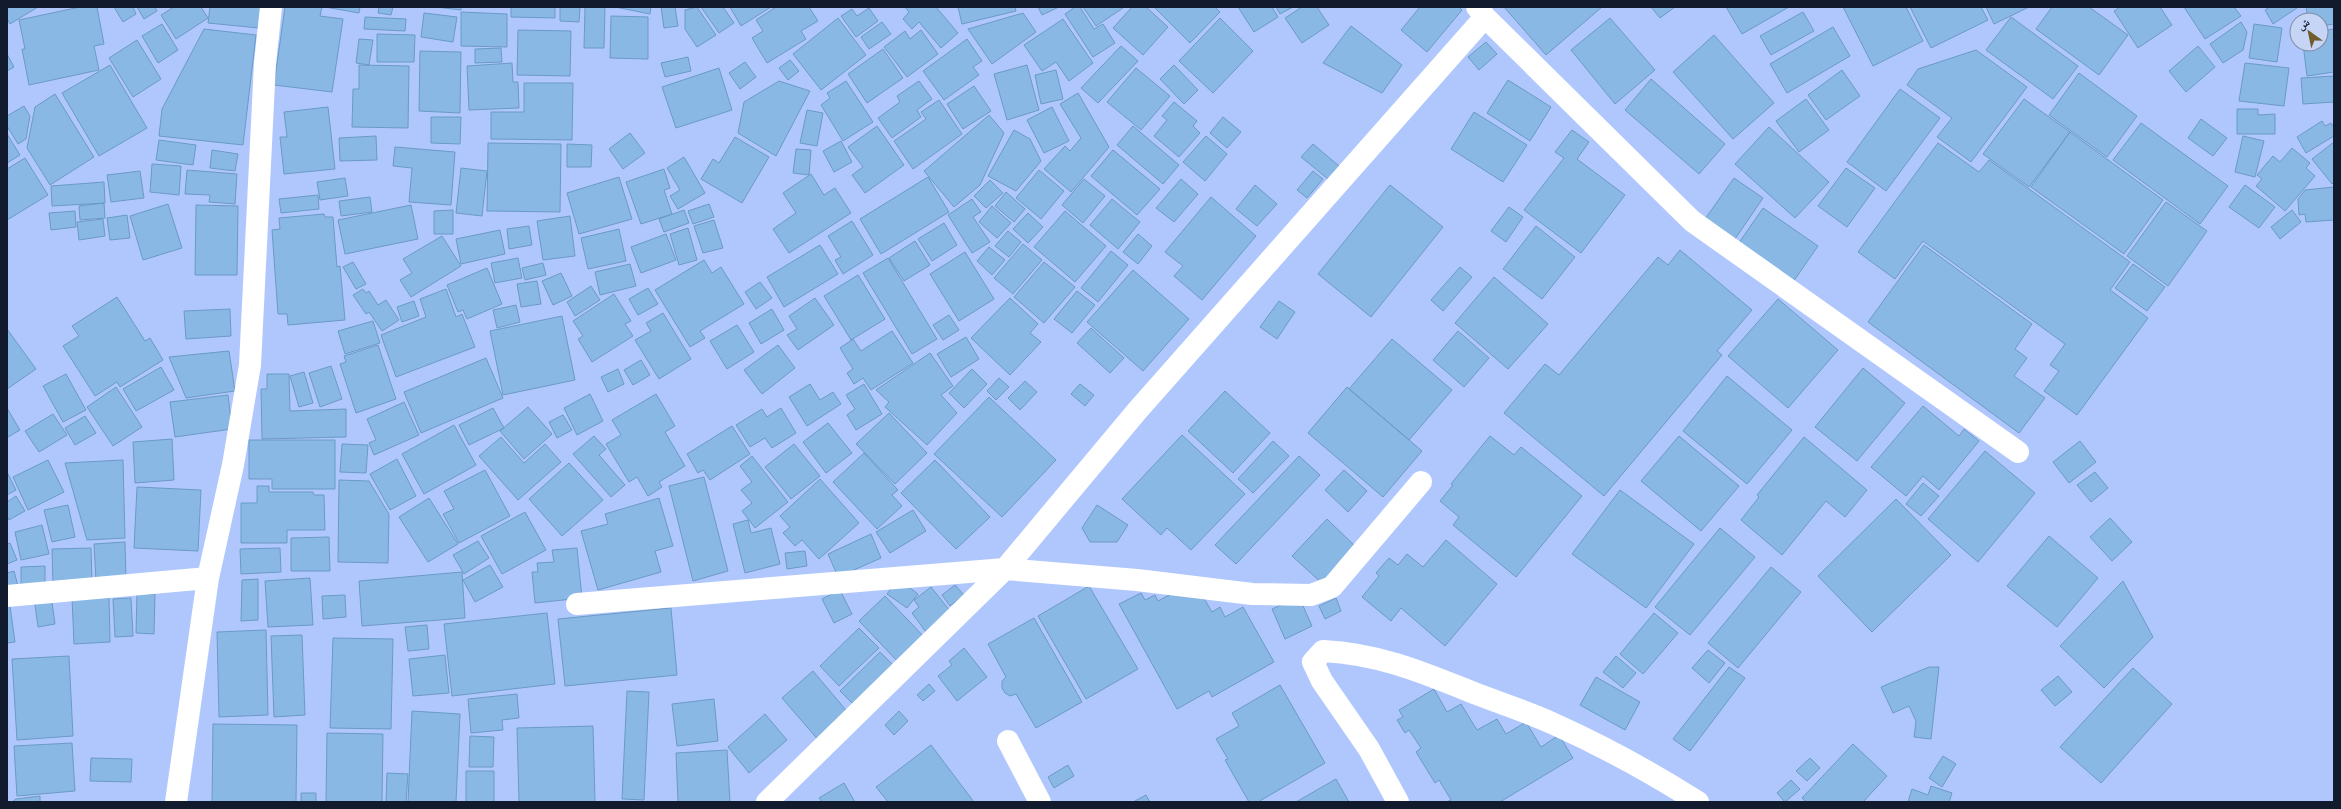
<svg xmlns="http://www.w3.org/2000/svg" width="2341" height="809" font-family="'Source Sans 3','Noto Naskh Arabic',sans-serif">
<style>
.building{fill:#89b8e5;stroke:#6b9ac5}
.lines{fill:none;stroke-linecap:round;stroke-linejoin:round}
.minor{stroke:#fff;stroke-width:22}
</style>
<rect width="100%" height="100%" fill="#b0c7fe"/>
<path class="building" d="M 7,7 L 38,7 L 10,24 L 7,19 Z
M 80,7 L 97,7 L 104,44 L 94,46 L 99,70 L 29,85 L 22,49 L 25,49 L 19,20 Z
M 114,7 L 133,7 L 136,14 L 123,22 Z
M 137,7 L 155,7 L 157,11 L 144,19 Z
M 174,7 L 201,7 L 208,18 L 176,39 L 161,15 Z
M 210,7 L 261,7 L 259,28 L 208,23 Z
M 285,7 L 322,7 L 320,16 L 343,19 L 332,92 L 274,85 Z
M 325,7 L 360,7 L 359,13 Z
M 379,7 L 393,7 L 391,15 L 378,13 Z
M 436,7 L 461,7 L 461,10 Z
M 511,7 L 555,7 L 555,18 L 511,17 Z
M 560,7 L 580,7 L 579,22 L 560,21 Z
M 585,7 L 605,7 L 604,48 L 584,48 Z
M 615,7 L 651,7 L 650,14 Z
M 661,7 L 675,7 L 678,26 L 664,28 Z
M 697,7 L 716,35 L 697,47 L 685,29 L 685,10 Z
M 701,7 L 723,7 L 734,23 L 719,33 Z
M 730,7 L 771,7 L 741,26 Z
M 776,7 L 809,7 L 818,21 L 801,31 L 806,39 L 767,63 L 752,38 L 763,31 L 756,20 Z
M 905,7 L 936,7 L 958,33 L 941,48 L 919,22 L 912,29 L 903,19 L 909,12 Z
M 958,7 L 1015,7 L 1016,11 L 962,24 Z
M 1038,7 L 1059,7 L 1042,15 Z
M 1075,7 L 1080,7 L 1094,29 L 1103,24 L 1115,43 L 1093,57 L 1065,14 Z
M 1083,7 L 1122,7 L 1123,8 L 1096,26 Z
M 1132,7 L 1146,7 L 1168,27 L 1143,55 L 1113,28 Z
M 1154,7 L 1215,7 L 1220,12 L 1190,43 Z
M 1238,7 L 1272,7 L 1278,17 L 1254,32 Z
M 1276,7 L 1293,7 L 1280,14 Z
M 1302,7 L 1317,7 L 1329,25 L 1302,43 L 1285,18 Z
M 1420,7 L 1459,7 L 1462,10 L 1427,52 L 1401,30 Z
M 1504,7 L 1602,7 L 1546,55 Z
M 1651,7 L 1675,7 L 1660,18 Z
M 1726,7 L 1789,7 L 1742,34 Z
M 1843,7 L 1906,7 L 1923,41 L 1873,66 Z
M 1910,7 L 1981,7 L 1988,20 L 1931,48 Z
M 1986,7 L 2029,7 L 1994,24 Z
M 2052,7 L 2089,7 L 2128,35 L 2099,75 L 2036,29 Z
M 2120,7 L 2160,7 L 2172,25 L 2138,48 L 2114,11 Z
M 2184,7 L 2234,7 L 2241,16 L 2205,39 Z
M 2270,7 L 2296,7 L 2297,8 L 2273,24 L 2265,10 Z
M 2306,7 L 2334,7 L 2334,24 L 2321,26 L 2321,20 L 2308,20 Z
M 869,8 L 878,21 L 856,37 L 841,16 L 852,9 L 857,16 Z
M 461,12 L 507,14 L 507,47 L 461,46 Z
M 1803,12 L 1814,31 L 1771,55 L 1760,36 Z
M 424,13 L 457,17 L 453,42 L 421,37 Z
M 1023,13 L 1036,32 L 992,64 L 968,29 Z
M 611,16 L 648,17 L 648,59 L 610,58 Z
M 365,17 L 406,19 L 405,31 L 364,29 Z
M 2011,17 L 2078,66 L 2053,99 L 1986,50 Z
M 838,18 L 866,55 L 821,90 L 793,54 Z
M 1220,18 L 1253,51 L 1213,93 L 1179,61 Z
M 1610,18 L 1655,70 L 1615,104 L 1571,50 Z
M 1063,19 L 1093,63 L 1069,81 L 1056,62 L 1042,71 L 1024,45 Z
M 882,22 L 891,34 L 869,49 L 861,37 Z
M 2241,22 L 2247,32 L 2243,50 L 2223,63 L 2210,44 Z
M 162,24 L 178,50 L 158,63 L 142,36 Z
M 2254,24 L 2282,28 L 2277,62 L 2249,58 Z
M 1351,26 L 1402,65 L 1382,93 L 1323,63 Z
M 1833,27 L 1850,56 L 1787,93 L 1770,64 Z
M 204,29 L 256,35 L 243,145 L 159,136 L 162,109 Z
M 2334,29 L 2334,72 L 2307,76 L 2303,44 L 2321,44 L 2321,31 Z
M 518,30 L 571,31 L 570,76 L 517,75 Z
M 921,30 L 938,54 L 907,77 L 884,47 L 905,31 L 910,39 Z
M 377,34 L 415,35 L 414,62 L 377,62 Z
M 1714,35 L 1774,103 L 1733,139 L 1673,72 Z
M 359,39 L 373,40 L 369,65 L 356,63 Z
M 967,39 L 982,61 L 973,67 L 979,75 L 944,100 L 923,71 Z
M 137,40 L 161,79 L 133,97 L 109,58 Z
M 1486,42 L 1497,54 L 1479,70 L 1468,57 Z
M 1121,46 L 1138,61 L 1098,103 L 1081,88 Z
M 2198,46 L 2215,67 L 2186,92 L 2169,71 Z
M 501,48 L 502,62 L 475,63 L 475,49 Z
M 883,49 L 903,78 L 867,103 L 848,74 Z
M 1976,50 L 2027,87 L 1971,162 L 1937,137 L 1952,118 L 1907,85 L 1918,69 Z
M 420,51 L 461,52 L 460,113 L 419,111 Z
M 7,54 L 14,67 L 7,71 Z
M 688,57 L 691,71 L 665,77 L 661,63 Z
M 790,60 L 799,71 L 788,80 L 779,68 Z
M 745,62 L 756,77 L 740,89 L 729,73 Z
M 512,63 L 513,82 L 518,82 L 519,108 L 469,110 L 467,66 Z
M 2245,63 L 2289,68 L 2284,106 L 2239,101 Z
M 110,65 L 147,128 L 99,156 L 62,93 Z
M 359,65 L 409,66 L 408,128 L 352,127 L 353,89 L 359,89 Z
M 1027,65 L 1039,110 L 1007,120 L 994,74 Z
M 1174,65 L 1198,90 L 1184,104 L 1160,79 Z
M 719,68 L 732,110 L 676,128 L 662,87 Z
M 1136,68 L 1170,96 L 1141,130 L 1107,102 Z
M 1056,70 L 1063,99 L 1041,104 L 1035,75 Z
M 1842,70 L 1860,96 L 1826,120 L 1808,95 Z
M 2079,73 L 2137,116 L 2107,157 L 2049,115 Z
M 2334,76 L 2334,102 L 2303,104 L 2301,78 Z
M 1651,79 L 1725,144 L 1699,174 L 1625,110 Z
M 1508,80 L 1551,107 L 1530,141 L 1487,113 Z
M 779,81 L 810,91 L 776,156 L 738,133 L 744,102 Z
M 846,81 L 873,122 L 843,141 L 821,105 L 830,98 L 827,93 Z
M 919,81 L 932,99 L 917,110 L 921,117 L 892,138 L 878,118 L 900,102 L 897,96 Z
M 524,83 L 573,83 L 572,140 L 491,139 L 491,112 L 524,112 Z
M 974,86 L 991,111 L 963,129 L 947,104 Z
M 1900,89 L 1940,118 L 1886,191 L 1847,162 Z
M 1078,93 L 1109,147 L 1071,192 L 1044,169 L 1065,146 L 1070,151 L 1081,138 L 1060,104 Z
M 55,94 L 94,157 L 50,185 L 27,148 L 35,107 Z
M 1806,99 L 1829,130 L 1799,152 L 1776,121 Z
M 2024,99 L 2070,132 L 2029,187 L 1983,154 Z
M 939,100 L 962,134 L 913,169 L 894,141 L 926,119 L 921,112 Z
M 1174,102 L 1197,121 L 1193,126 L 1200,133 L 1179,157 L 1154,136 L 1167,120 L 1162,116 Z
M 24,106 L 30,116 L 26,139 L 18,144 L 7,126 L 7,116 Z
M 328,107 L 335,169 L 284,174 L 280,137 L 287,137 L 284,112 Z
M 1052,107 L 1069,141 L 1044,153 L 1027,120 Z
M 2237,109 L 2258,109 L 2258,115 L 2275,114 L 2275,134 L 2237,134 Z
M 807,110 L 823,113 L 817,146 L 800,143 Z
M 1474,112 L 1527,145 L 1503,182 L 1451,149 Z
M 989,115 L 1004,133 L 980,185 L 954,207 L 924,171 Z
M 431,117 L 461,117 L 460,144 L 431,143 Z
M 1223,117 L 1241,132 L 1227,148 L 1210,133 Z
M 2201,119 L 2227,138 L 2213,156 L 2188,138 Z
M 2322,121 L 2325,126 L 2331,123 L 2334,128 L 2334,136 L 2306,153 L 2297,137 Z
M 2141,123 L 2228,186 L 2200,224 L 2113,160 Z
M 877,126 L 904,165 L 865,193 L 852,175 L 863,167 L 848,147 Z
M 1133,126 L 1179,165 L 1163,184 L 1117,145 Z
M 1769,127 L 1829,182 L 1795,218 L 1735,164 Z
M 1014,130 L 1030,139 L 1041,161 L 1016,191 L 988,176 Z
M 1572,130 L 1589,142 L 1577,159 L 1625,195 L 1581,253 L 1524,210 L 1564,158 L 1555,152 Z
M 2070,132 L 2163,200 L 2124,254 L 2031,187 Z
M 630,133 L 645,153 L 623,169 L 609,149 Z
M 7,134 L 20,155 L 7,163 Z
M 376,136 L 377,160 L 340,161 L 339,138 Z
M 1206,136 L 1227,154 L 1205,181 L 1183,162 Z
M 2243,136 L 2264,141 L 2255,177 L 2235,172 Z
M 735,137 L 769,157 L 742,203 L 701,179 L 713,159 L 719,163 Z
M 159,140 L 196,145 L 193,165 L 156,160 Z
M 841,141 L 852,162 L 834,172 L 823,151 Z
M 2334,142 L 2334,182 L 2332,184 L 2312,159 Z
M 488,143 L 561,144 L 560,212 L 487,211 Z
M 1938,143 L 1979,172 L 1989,160 L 2130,262 L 2110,290 L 2148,318 L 2077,415 L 2044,391 L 2059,371 L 2050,365 L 2065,344 L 1923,241 L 1895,279 L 1858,252 Z
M 567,144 L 592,145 L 591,167 L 567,167 Z
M 1313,144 L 1339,166 L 1328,179 L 1301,157 Z
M 395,147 L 455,152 L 451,205 L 409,202 L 412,168 L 393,166 Z
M 2292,148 L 2310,163 L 2306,168 L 2315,176 L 2285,211 L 2256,186 L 2262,179 L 2257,175 L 2273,156 L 2280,162 Z
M 796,149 L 811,150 L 809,175 L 793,173 Z
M 212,150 L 238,154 L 235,171 L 210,168 Z
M 1113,150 L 1160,189 L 1137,215 L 1091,176 Z
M 684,157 L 705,193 L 678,209 L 670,196 L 680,190 L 667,168 Z
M 25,158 L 48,195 L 7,220 L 7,169 Z
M 152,164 L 181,166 L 179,195 L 150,192 Z
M 461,168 L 487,171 L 482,216 L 456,213 Z
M 1846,168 L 1875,188 L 1847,227 L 1818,206 Z
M 664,169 L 670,188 L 664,190 L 672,214 L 641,224 L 626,182 Z
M 187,170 L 237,174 L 235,204 L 209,202 L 210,195 L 185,194 Z
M 1039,170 L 1064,191 L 1041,219 L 1016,198 Z
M 140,171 L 144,198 L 111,202 L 107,175 Z
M 1313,171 L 1323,179 L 1307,198 L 1297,190 Z
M 811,174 L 824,195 L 835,188 L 851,213 L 789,253 L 773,229 L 796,213 L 783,193 Z
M 619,177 L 632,219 L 579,234 L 567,193 Z
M 928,177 L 949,212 L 881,254 L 860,219 Z
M 345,178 L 348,196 L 320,200 L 317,182 Z
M 1734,178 L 1763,198 L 1735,239 L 1705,219 Z
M 1084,179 L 1105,196 L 1083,223 L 1062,205 Z
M 1181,179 L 1198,194 L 1174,222 L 1156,208 Z
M 990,180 L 1003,193 L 986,208 L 974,196 Z
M 104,182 L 105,203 L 52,206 L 51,186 Z
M 1255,185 L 1277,204 L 1257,226 L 1236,209 Z
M 1390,185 L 1443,227 L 1371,317 L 1318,274 Z
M 2245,185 L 2275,207 L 2259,228 L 2229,207 Z
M 2334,187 L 2334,220 L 2306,222 L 2305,214 L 2299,215 L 2298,199 L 2305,190 Z
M 1006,192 L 1025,209 L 1014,222 L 995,206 Z
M 318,195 L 319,209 L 281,213 L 279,199 Z
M 370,197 L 372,212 L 341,216 L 339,201 Z
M 1211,197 L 1256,236 L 1202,300 L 1174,276 L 1183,266 L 1165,252 Z
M 972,199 L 981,212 L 973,217 L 990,242 L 972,253 L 948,215 Z
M 1112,199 L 1140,222 L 1118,249 L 1090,225 Z
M 2166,202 L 2207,231 L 2168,286 L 2127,256 Z
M 104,203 L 105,218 L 80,220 L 79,206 Z
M 168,204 L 182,248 L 143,260 L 130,216 Z
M 709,204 L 714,217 L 693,224 L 688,211 Z
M 196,205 L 238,206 L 237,275 L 195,275 Z
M 411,205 L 418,239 L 345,254 L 338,220 Z
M 992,206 L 1011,223 L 997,238 L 979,222 Z
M 1509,207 L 1523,217 L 1506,242 L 1491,231 Z
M 1763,208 L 1818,246 L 1791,285 L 1736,247 Z
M 453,210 L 453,234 L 434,234 L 434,211 Z
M 684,210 L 689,223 L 664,232 L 659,219 Z
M 2292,210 L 2301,222 L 2280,239 L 2271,227 Z
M 75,211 L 76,227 L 51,230 L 49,213 Z
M 1065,211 L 1106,246 L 1075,282 L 1034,247 Z
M 1028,213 L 1043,227 L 1028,243 L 1013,229 Z
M 324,214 L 325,217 L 333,217 L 337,267 L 340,266 L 345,320 L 288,325 L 287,314 L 278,314 L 272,230 L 280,229 L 279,218 Z
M 127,215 L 130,238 L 110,240 L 107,218 Z
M 570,216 L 575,256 L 543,260 L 537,221 Z
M 103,219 L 105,236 L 79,240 L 77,222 Z
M 714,220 L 723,248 L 703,253 L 694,226 Z
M 852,221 L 873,255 L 843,274 L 835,260 L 841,257 L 828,236 Z
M 944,223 L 957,245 L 932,261 L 918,239 Z
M 529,226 L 532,245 L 509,249 L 507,229 Z
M 1536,226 L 1575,257 L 1542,299 L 1503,269 Z
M 688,228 L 697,260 L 679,265 L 670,234 Z
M 619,229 L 626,261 L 588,269 L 581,238 Z
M 500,230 L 505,254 L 461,264 L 456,239 Z
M 1008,231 L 1021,242 L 1009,257 L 995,246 Z
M 666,234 L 676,260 L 641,273 L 631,247 Z
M 1138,234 L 1152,246 L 1138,264 L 1123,252 Z
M 442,236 L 461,266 L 411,297 L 400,280 L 412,273 L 403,259 Z
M 915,241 L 930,265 L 904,281 L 889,258 Z
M 1023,244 L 1042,260 L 1013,294 L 994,278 Z
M 820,245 L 838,274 L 784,307 L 767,277 Z
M 1924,245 L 2032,324 L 2015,349 L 2027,358 L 2014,376 L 2045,398 L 2019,433 L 1868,322 Z
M 989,247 L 1005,260 L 992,275 L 977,261 Z
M 1680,250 L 1752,310 L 1717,351 L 1722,355 L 1604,496 L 1504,413 L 1545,364 L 1559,375 L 1658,257 L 1668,265 Z
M 1111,251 L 1128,265 L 1098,302 L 1081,288 Z
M 965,252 L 994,299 L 959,321 L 930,274 Z
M 518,258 L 522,278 L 495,283 L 491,263 Z
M 888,258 L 937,339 L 912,354 L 863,273 Z
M 704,260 L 712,273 L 721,267 L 744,304 L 700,331 L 705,338 L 690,347 L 655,290 Z
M 353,262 L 366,284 L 356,289 L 343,267 Z
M 1044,262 L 1075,287 L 1044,323 L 1014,297 Z
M 543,263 L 546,275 L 525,280 L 522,268 Z
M 630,264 L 636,286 L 600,295 L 595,272 Z
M 2133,264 L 2165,287 L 2147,311 L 2115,288 Z
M 1460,267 L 1472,277 L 1443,311 L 1431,300 Z
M 487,268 L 502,304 L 467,319 L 463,310 L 458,312 L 447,285 Z
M 1133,270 L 1189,319 L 1143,371 L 1087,322 Z
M 561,273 L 572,296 L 553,305 L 542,281 Z
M 858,275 L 885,319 L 851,340 L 824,296 Z
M 1494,277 L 1548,324 L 1508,369 L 1455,323 Z
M 537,281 L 541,304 L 521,307 L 517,284 Z
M 760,282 L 772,298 L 756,309 L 745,292 Z
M 591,286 L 600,300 L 575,316 L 567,302 Z
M 648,288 L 658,304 L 638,315 L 629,299 Z
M 363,289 L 366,293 L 369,291 L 378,305 L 386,300 L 399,320 L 382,331 L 369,312 L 366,314 L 353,295 Z
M 446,289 L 456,317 L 462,314 L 475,347 L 396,377 L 381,335 L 426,317 L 420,299 Z
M 1077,291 L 1095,305 L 1072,333 L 1054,319 Z
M 614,294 L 631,321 L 625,324 L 633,336 L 592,362 L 578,339 L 583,336 L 573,321 Z
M 117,297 L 145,341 L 150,338 L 163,360 L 120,387 L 117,382 L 95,396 L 63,346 L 79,336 L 72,326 Z
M 815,298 L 834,325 L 798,350 L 787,335 L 797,329 L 789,316 Z
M 1010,298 L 1038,324 L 1030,333 L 1041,342 L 1010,375 L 971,338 Z
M 1778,299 L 1838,350 L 1788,408 L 1728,356 Z
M 414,301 L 419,316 L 402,322 L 397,307 Z
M 1279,301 L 1295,312 L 1277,339 L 1260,327 Z
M 516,305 L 520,322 L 497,328 L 493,310 Z
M 230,309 L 231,336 L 186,339 L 184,311 Z
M 772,309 L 784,330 L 761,344 L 749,323 Z
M 663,313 L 691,359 L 659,379 L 635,340 L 651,331 L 646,323 Z
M 949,315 L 959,330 L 943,340 L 933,325 Z
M 562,316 L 575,380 L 503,395 L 490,331 Z
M 373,321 L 380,343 L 345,354 L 338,331 Z
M 737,325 L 754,352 L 727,369 L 710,341 Z
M 1091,328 L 1124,358 L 1110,373 L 1077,343 Z
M 7,329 L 36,369 L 7,389 Z
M 892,331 L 913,363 L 871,390 L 863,378 L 854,384 L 847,373 L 853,369 L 840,348 L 853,339 L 861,351 Z
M 1458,331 L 1489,358 L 1464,387 L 1433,360 Z
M 966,337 L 979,359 L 951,377 L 937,354 Z
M 1392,339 L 1452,390 L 1409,440 L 1349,389 Z
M 378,345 L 396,399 L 356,413 L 340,364 L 346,362 L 344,356 Z
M 778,345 L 795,368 L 762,394 L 744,370 Z
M 229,351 L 235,391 L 186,398 L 169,357 Z
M 930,353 L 953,386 L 941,395 L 957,413 L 927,445 L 885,407 L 889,402 L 876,390 Z
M 486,358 L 503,398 L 421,433 L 404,392 Z
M 641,360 L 650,375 L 633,385 L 624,370 Z
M 331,366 L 342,399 L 320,407 L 309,373 Z
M 161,367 L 174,390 L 136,411 L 123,389 Z
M 1863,368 L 1905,403 L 1857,461 L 1815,427 Z
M 618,369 L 624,384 L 608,392 L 601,377 Z
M 972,369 L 987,384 L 964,408 L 949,393 Z
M 304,372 L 313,403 L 299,407 L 290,376 Z
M 66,374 L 86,410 L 63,422 L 43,386 Z
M 267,374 L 289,374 L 290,411 L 346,409 L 346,437 L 262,439 L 261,389 L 267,389 Z
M 1727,376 L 1792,430 L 1747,484 L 1683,431 Z
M 999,378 L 1009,387 L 996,400 L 987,391 Z
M 1025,381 L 1037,392 L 1020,410 L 1008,398 Z
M 810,384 L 820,400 L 833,392 L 841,404 L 807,426 L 789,397 Z
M 864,384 L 882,414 L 856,430 L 847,415 L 855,409 L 846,395 Z
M 1080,384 L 1094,395 L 1085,406 L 1071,394 Z
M 116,387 L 142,427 L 113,446 L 87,407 Z
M 1347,387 L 1422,451 L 1383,497 L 1308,433 Z
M 1225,391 L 1270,433 L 1233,473 L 1188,431 Z
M 590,394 L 603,421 L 577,435 L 564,408 Z
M 656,394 L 675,426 L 665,432 L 685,466 L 659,482 L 662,487 L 648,496 L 637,477 L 629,482 L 606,444 L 621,435 L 612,420 Z
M 228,395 L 232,429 L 175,437 L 170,402 Z
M 989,397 L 1056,460 L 1002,517 L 934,454 Z
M 404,402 L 419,435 L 374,455 L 369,443 L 376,440 L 367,419 Z
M 1923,406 L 1959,436 L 1964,429 L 1979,441 L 1939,490 L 1923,476 L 1906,496 L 1871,467 Z
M 528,407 L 552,434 L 524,459 L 500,431 Z
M 7,408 L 20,430 L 8,437 L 7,435 Z
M 493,408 L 504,428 L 469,445 L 459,425 Z
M 781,408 L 796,433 L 772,448 L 765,438 L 750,447 L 736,425 L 762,409 L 767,417 Z
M 889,413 L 927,453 L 895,484 L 856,444 Z
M 53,414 L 67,435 L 39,452 L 25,431 Z
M 563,415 L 572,430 L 557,438 L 549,422 Z
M 85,416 L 96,433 L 75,445 L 65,428 Z
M 828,423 L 852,453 L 826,473 L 803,442 Z
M 454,425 L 476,465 L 424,494 L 402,454 Z
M 732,426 L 750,454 L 710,480 L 703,470 L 698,473 L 687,454 Z
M 1182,435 L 1245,494 L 1191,550 L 1167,528 L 1161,535 L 1122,499 Z
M 594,436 L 606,449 L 599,455 L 625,485 L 611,497 L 573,454 Z
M 1490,436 L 1514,455 L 1521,447 L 1582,496 L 1516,577 L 1453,525 L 1459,517 L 1440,501 L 1453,485 L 1451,484 Z
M 1679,436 L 1739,486 L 1701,531 L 1641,481 Z
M 501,437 L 524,463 L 545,444 L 561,462 L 518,500 L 479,456 Z
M 1804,437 L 1867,490 L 1845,517 L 1826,501 L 1782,555 L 1741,520 L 1759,497 L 1757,495 Z
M 172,439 L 174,480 L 135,483 L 133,442 Z
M 249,440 L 335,440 L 335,489 L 272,489 L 272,479 L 249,479 Z
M 1273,441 L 1289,456 L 1253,493 L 1238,479 Z
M 2080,441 L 2096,462 L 2069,483 L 2053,462 Z
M 342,444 L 368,445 L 366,473 L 340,472 Z
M 794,444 L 820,476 L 791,499 L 765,467 Z
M 1985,451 L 2035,493 L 1978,562 L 1928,519 Z
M 864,453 L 898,490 L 892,495 L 902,506 L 877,529 L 833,482 Z
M 752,456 L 788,502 L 755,528 L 742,511 L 752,503 L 741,490 L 752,482 L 740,466 Z
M 1299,456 L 1320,475 L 1236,564 L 1215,545 Z
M 397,459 L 416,496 L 390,510 L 370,474 Z
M 48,460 L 64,492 L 28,510 L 13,477 Z
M 123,460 L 125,538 L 87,540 L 65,463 Z
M 935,460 L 990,517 L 956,549 L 901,493 Z
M 569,463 L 603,500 L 562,536 L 529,499 Z
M 485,470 L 510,516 L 459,543 L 443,514 L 454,509 L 444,491 Z
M 1344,470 L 1367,491 L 1348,512 L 1325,490 Z
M 7,472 L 16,490 L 7,495 Z
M 2095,472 L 2108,488 L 2091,502 L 2077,485 Z
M 704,477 L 728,571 L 693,581 L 669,486 Z
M 820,479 L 859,523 L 819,559 L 802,540 L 795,546 L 783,533 L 790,527 L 780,516 Z
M 339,480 L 369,481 L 389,514 L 388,563 L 338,562 Z
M 1923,483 L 1939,496 L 1921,516 L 1906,504 Z
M 257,486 L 269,486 L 269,492 L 313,492 L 314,495 L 324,495 L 325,530 L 287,530 L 287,543 L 241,543 L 241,503 L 257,503 Z
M 137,487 L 201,490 L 198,551 L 134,548 Z
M 1620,490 L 1694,544 L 1646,608 L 1572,554 Z
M 16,496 L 25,511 L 9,520 L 7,516 L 7,502 Z
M 429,498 L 458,544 L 428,562 L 399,517 Z
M 659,498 L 673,546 L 655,551 L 661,572 L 598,590 L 581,531 L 608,524 L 605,514 Z
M 1896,499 L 1951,555 L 1872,632 L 1818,576 Z
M 68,505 L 75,537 L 52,542 L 44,510 Z
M 1097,505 L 1128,525 L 1117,542 L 1090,542 L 1082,528 Z
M 913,510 L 926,531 L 890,553 L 876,532 Z
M 525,512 L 546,550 L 502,574 L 481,536 Z
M 2110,518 L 2132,542 L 2112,561 L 2090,537 Z
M 1327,519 L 1358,549 L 1324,585 L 1292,556 Z
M 748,520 L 751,533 L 771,528 L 780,564 L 745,573 L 733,524 Z
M 42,525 L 49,554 L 21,560 L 15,532 Z
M 1720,528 L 1755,557 L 1690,635 L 1655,607 Z
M 871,534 L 881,558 L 838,577 L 828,554 Z
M 2049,536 L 2098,578 L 2057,627 L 2007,586 Z
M 329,537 L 330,571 L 291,571 L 291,538 Z
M 1446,540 L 1497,584 L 1445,646 L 1401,608 L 1391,621 L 1362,597 L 1379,576 L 1376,573 L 1389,558 L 1398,565 L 1407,554 L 1423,567 Z
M 478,541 L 489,558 L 464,574 L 453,555 Z
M 125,542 L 126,579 L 96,581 L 94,544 Z
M 10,543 L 17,560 L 7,564 L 7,544 Z
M 91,548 L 92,582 L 53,584 L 52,549 Z
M 280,548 L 281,572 L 241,574 L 240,549 Z
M 577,548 L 582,598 L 535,603 L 532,572 L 538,572 L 537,563 L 554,562 L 552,550 Z
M 805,551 L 807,566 L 787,569 L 785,553 Z
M 490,565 L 503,587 L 475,602 L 463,580 Z
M 45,566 L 45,586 L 21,587 L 21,567 Z
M 1771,567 L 1801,592 L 1738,668 L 1708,643 Z
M 14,571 L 18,586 L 7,590 L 7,573 Z
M 462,572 L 465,618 L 362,626 L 359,581 Z
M 310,578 L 313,625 L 268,627 L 265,581 Z
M 258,579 L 258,620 L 241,621 L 242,580 Z
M 898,579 L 918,594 L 907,608 L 887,594 Z
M 2123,581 L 2153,637 L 2104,688 L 2060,646 Z
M 955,585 L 964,595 L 950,606 L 942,595 Z
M 1089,586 L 1138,669 L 1086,699 L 1038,616 Z
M 931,587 L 951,612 L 926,632 L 912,613 L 919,607 L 914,600 Z
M 840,590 L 852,614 L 834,623 L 822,599 Z
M 137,593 L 155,594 L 154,634 L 136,633 Z
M 1141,593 L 1145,600 L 1155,595 L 1158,601 L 1171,594 L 1201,593 L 1212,612 L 1220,607 L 1225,617 L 1243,607 L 1274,662 L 1212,697 L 1209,691 L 1177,709 L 1119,604 Z
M 51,595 L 55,624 L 38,627 L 34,598 Z
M 345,595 L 346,617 L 323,619 L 322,596 Z
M 109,596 L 110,642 L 74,644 L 72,598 Z
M 885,596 L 927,640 L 901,665 L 859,621 Z
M 1299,597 L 1312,626 L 1285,639 L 1272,609 Z
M 131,598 L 133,636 L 115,637 L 113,599 Z
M 1336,598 L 1341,611 L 1325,619 L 1319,606 Z
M 9,599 L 15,642 L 7,643 L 7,600 Z
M 671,608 L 677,675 L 565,686 L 558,619 Z
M 547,613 L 555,684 L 452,696 L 444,624 Z
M 1654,613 L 1678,633 L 1643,674 L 1620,654 Z
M 1034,618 L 1082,702 L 1036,728 L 1016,694 L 1010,696 L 1005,693 L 1002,688 L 1002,681 L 1006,677 L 988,644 Z
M 427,625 L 429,649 L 408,651 L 405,627 Z
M 859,628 L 879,648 L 839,686 L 820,666 Z
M 266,630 L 268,715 L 219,717 L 217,632 Z
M 302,635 L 305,715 L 274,717 L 271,636 Z
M 333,638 L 393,639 L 391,729 L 330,728 Z
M 964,648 L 987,677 L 957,701 L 938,676 L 952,665 L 949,661 Z
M 1708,650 L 1725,663 L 1709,683 L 1692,668 Z
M 880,652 L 893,665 L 853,704 L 840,691 Z
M 445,655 L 449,693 L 413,696 L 409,659 Z
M 69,656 L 73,736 L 17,740 L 12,659 Z
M 1616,656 L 1636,673 L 1623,688 L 1603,672 Z
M 1729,667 L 1745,678 L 1690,751 L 1673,739 Z
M 1929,667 L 1939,667 L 1931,739 L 1914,737 L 1916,721 L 1909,706 L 1893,713 L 1881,687 Z
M 2133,668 L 2172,704 L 2101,783 L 2060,747 Z
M 813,671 L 851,716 L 820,742 L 782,698 Z
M 2058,676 L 2072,692 L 2055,706 L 2041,690 Z
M 1596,677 L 1640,702 L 1625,730 L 1580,705 Z
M 929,684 L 935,691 L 923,701 L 917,695 Z
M 1280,685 L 1325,763 L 1258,802 L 1249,802 L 1225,760 L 1228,759 L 1216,739 L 1239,726 L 1232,713 Z
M 1434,689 L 1447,712 L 1461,704 L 1477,730 L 1497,719 L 1506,734 L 1526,722 L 1541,747 L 1559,735 L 1573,758 L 1500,802 L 1446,802 L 1451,800 L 1439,780 L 1435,783 L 1416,752 L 1421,748 L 1409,730 L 1405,733 L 1397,720 L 1403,717 L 1399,710 Z
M 627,691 L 649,692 L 644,800 L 622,799 Z
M 517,694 L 519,718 L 502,720 L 503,730 L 471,733 L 468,699 Z
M 714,699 L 718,741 L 677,746 L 672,704 Z
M 412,711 L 460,714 L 456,802 L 408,802 Z
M 899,711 L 908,721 L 894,735 L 885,725 Z
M 765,714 L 787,740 L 749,773 L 728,747 Z
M 213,724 L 297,725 L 296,802 L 212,802 Z
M 593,726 L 595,802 L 519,802 L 517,728 Z
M 327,733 L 383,734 L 382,802 L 326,802 Z
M 470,736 L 494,737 L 493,767 L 469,767 Z
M 72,743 L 75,791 L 17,796 L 14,746 Z
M 1853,744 L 1887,776 L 1863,802 L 1806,802 L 1802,798 Z
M 931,745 L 974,802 L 888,802 L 876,787 Z
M 727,750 L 730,802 L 678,802 L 676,753 Z
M 1943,756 L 1956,764 L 1942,787 L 1929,778 Z
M 91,758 L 132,759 L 131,782 L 90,781 Z
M 1810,758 L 1820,768 L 1807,781 L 1796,771 Z
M 1068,765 L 1074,776 L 1054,788 L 1048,777 Z
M 466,771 L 494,771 L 494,802 L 466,802 Z
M 387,773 L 408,774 L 406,802 L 386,802 Z
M 1336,779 L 1349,802 L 1296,802 Z
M 1791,780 L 1800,789 L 1785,802 L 1777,793 Z
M 844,783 L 855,802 L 822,802 L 819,798 Z
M 1931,786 L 1952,793 L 1949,802 L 1908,802 L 1912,789 L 1928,795 Z
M 301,793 L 316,793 L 316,802 L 301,802 Z
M 1146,795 L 1150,802 L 1133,802 Z
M 40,796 L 40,802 L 12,802 L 16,799 Z"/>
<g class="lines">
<path class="minor" d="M 1477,7 L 1485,17 L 1692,221 L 2018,452
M 7,596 L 208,578
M 577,604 L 1005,569 L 1137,580 L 1252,594 L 1311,595 L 1332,587 L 1421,482
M 1008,741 L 1040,802
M 176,802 L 208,578 L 233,465 L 250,365 L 265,63 L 271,7
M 767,802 L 1005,569 L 1137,411 L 1485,17
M 1398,802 L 1369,749 L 1322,681 L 1313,662 L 1323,651 C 1380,654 1422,672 1474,693 C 1500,703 1528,712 1554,724 C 1603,746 1652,773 1698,802"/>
</g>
<rect width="2341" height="809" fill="none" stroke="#121a2e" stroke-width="16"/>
<g transform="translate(2309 32) rotate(327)"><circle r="19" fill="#c6d5f6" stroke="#7e8aa6"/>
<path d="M0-3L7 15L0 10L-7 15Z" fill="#715d2c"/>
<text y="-6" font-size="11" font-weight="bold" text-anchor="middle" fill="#121a2e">ش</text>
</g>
</svg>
